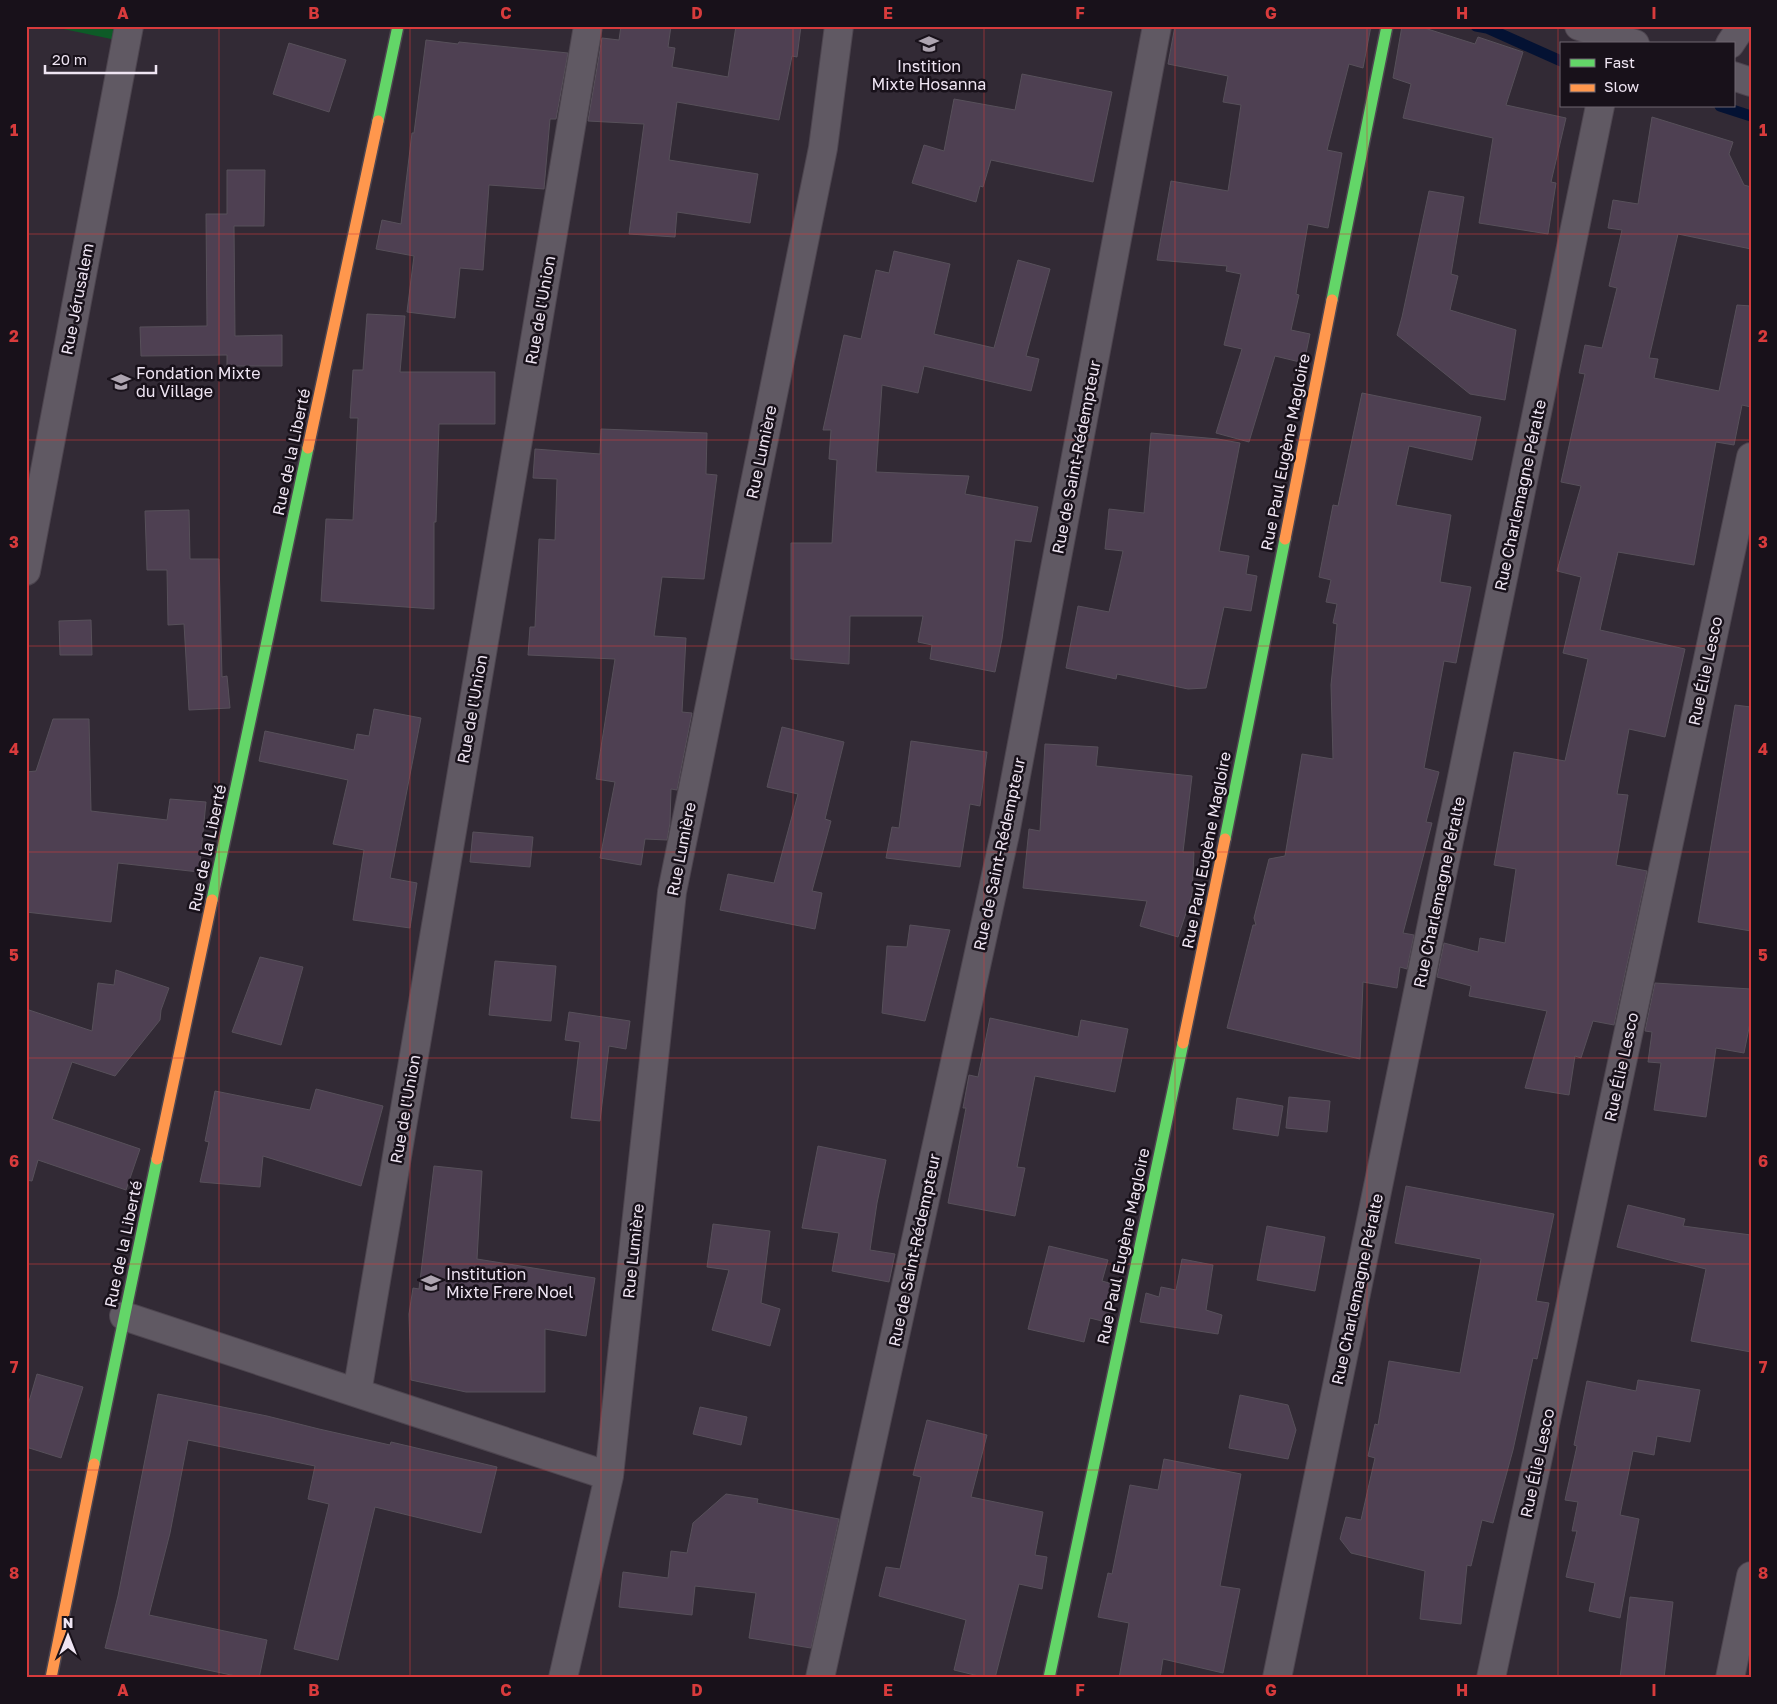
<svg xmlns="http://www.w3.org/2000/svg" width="1777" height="1704" font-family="'Golos Text',sans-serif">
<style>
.forest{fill:#0d5b27}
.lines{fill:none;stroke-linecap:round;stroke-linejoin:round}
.stream{stroke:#041233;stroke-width:11}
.building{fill:#4e4052;stroke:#57505a}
.street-casing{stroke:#4d454f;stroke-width:30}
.fast-casing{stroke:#4d454f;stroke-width:14}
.slow-casing{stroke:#4d454f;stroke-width:14}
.street{stroke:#605963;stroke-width:28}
.fast{stroke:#63d668;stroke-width:11}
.slow{stroke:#ff974d;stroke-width:11}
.grid{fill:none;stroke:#d83b3c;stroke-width:1;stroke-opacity:0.55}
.labels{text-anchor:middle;stroke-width:5;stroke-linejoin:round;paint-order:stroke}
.poi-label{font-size:16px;fill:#efe5f3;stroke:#18111a;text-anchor:start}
.street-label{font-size:16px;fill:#efe5f3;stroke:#18111a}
.neatline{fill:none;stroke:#d83b3c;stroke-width:2}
.grid-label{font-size:16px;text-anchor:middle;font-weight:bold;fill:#d83b3c}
</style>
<rect width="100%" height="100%" fill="#322a35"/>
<path class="forest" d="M 49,26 L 119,26 L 116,40 Z"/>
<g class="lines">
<path class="stream" d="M 1476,26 L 1487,28 L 1561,61
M 1720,106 L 1751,116"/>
</g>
<path class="building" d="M 621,26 L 671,26 L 668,47 L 675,48 L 672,67 L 728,77 L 736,26 L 801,26 L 797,57 L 792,56 L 779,120 L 677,102 L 669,160 L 758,174 L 750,223 L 677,212 L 675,237 L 629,234 L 644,124 L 588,121 L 602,38 L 619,40 Z
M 1175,26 L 1371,26 L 1363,68 L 1349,64 L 1327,150 L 1342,153 L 1328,228 L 1308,224 L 1296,294 L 1299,295 L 1291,330 L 1310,334 L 1304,363 L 1275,356 L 1249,442 L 1216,433 L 1242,349 L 1224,345 L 1241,274 L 1226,271 L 1227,266 L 1157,260 L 1171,181 L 1228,191 L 1241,105 L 1223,102 L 1228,76 L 1168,64 Z
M 1402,26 L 1418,26 L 1475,44 L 1478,37 L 1523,52 L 1506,105 L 1566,118 L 1551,182 L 1556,183 L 1548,234 L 1479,223 L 1493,138 L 1403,118 L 1411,84 L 1393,78 Z
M 426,40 L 458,44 L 459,42 L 568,53 L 556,119 L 550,119 L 544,189 L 489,185 L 483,270 L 460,268 L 455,318 L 407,312 L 414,256 L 376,249 L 382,220 L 401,224 L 412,133 L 414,133 Z
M 289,43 L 346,60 L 329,112 L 273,94 Z
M 1022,74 L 1112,92 L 1093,182 L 991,160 L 983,187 L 980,186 L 976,202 L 912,183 L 924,145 L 944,151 L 954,99 L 1015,110 Z
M 1652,117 L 1733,142 L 1729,154 L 1744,185 L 1751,187 L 1751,249 L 1678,234 L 1649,358 L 1658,359 L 1654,378 L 1719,391 L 1737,305 L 1751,306 L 1751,407 L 1742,405 L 1734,445 L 1716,442 L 1694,565 L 1618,552 L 1600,630 L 1685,649 L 1665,737 L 1629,729 L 1617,794 L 1628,795 L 1616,865 L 1647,871 L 1614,1025 L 1593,1021 L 1581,1058 L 1575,1056 L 1569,1095 L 1525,1088 L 1547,1011 L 1469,996 L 1471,986 L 1437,977 L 1444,943 L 1478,952 L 1480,938 L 1505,943 L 1516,869 L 1494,865 L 1514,752 L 1565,761 L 1588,659 L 1563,653 L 1581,577 L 1557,571 L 1581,486 L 1561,482 L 1585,374 L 1579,373 L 1585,345 L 1602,348 L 1617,288 L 1609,286 L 1622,230 L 1608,228 L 1613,200 L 1638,204 Z
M 227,170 L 265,170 L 264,226 L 234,226 L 235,336 L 282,335 L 282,366 L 227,366 L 227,355 L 141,356 L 140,327 L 207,326 L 206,214 L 227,214 Z
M 1429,191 L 1464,197 L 1451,274 L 1458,276 L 1450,310 L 1516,330 L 1505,400 L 1470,394 L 1397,335 L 1402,317 Z
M 894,251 L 950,264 L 934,334 L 994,348 L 1018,260 L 1050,269 L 1026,356 L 1039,359 L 1031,391 L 924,366 L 918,393 L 882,385 L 876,472 L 969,476 L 965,494 L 1038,507 L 1031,542 L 1015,540 L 1002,639 L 995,672 L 930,659 L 932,645 L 918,642 L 923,616 L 850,616 L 849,664 L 791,659 L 791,543 L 832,543 L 837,460 L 829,459 L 831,430 L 823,430 L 844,335 L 861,339 L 876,270 L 889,273 Z
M 367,314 L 405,316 L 400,372 L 495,372 L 495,424 L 439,424 L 436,522 L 434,522 L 434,609 L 321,601 L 326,519 L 353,520 L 358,418 L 350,418 L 353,370 L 363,370 Z
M 1362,393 L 1481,417 L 1472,460 L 1409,446 L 1396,505 L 1451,515 L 1440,582 L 1471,587 L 1456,663 L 1444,661 L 1424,768 L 1439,772 L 1426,822 L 1432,823 L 1403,933 L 1414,935 L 1407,969 L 1400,967 L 1397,988 L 1363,982 L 1360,1059 L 1227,1028 L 1253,925 L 1256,925 L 1254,918 L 1269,859 L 1285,856 L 1302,754 L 1333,759 L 1331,685 L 1337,624 L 1333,623 L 1337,604 L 1326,602 L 1331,580 L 1319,577 L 1333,505 L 1338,506 Z
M 601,429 L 707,433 L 706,474 L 717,475 L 704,579 L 662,577 L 654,636 L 686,638 L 682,712 L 692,713 L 677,790 L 671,789 L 670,823 L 667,840 L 645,839 L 641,865 L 600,858 L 615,782 L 596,779 L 615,659 L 528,655 L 530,627 L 535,627 L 539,539 L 555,540 L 557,479 L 533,478 L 535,449 L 600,454 Z
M 1151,433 L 1218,439 L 1240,443 L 1219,551 L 1249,556 L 1246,574 L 1257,576 L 1251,611 L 1224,607 L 1206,688 L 1188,689 L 1117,674 L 1116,679 L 1066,668 L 1078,606 L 1109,612 L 1123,551 L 1105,549 L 1109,509 L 1144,513 Z
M 189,510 L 190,559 L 219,559 L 222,677 L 227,676 L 230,708 L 189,710 L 184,624 L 168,625 L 167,570 L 147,570 L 145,511 Z
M 91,620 L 92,655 L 60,655 L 59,621 Z
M 1735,705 L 1751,707 L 1751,931 L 1698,922 Z
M 374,709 L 421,718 L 390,878 L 417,883 L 410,928 L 353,920 L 364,850 L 333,844 L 348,780 L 259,761 L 265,731 L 354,750 L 357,734 L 369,736 Z
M 53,719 L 89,719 L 91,811 L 167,820 L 170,799 L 206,802 L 199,872 L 118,863 L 111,922 L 26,912 L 26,772 L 36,771 Z
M 782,727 L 844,742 L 825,819 L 831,821 L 812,891 L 822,893 L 815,929 L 720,910 L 728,874 L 774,883 L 798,794 L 767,787 Z
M 911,741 L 987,752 L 980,806 L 970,804 L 960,867 L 886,858 L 892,827 L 899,828 Z
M 1045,744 L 1098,747 L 1096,766 L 1192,776 L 1183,852 L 1194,852 L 1192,895 L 1178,937 L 1140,926 L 1147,901 L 1023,888 L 1029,829 L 1040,831 Z
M 473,832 L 533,837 L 530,867 L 470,862 Z
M 910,925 L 950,930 L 925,1021 L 882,1013 L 887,946 L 907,947 Z
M 260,957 L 303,967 L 281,1045 L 232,1032 Z
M 495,961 L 556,966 L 551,1021 L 489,1015 Z
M 116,970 L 169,988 L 161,1010 L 160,1020 L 115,1076 L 72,1062 L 52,1119 L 140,1149 L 126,1190 L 38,1160 L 32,1181 L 26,1180 L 26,1009 L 92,1031 L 98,983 L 114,985 Z
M 1655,983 L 1751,989 L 1751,1018 L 1744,1053 L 1716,1048 L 1706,1117 L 1654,1110 L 1661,1063 L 1648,1062 L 1652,1032 L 1645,1031 Z
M 569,1012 L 630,1021 L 626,1049 L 609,1046 L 600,1121 L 571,1118 L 580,1042 L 565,1040 Z
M 990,1018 L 1078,1037 L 1081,1020 L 1128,1029 L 1115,1092 L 1035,1076 L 1017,1167 L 1025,1168 L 1015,1216 L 948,1203 L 966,1108 L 963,1108 L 969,1075 L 978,1077 Z
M 316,1089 L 383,1106 L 361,1186 L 263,1156 L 260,1187 L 200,1182 L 209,1142 L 205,1141 L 215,1091 L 310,1110 Z
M 1289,1097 L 1330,1101 L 1327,1132 L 1286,1128 Z
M 1237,1098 L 1283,1106 L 1278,1136 L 1233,1129 Z
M 818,1146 L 886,1160 L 877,1203 L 870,1250 L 895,1254 L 889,1282 L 832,1271 L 839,1233 L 802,1228 Z
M 434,1166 L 482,1171 L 477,1259 L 595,1278 L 586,1336 L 545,1329 L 545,1392 L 466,1392 L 411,1380 L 409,1314 L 413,1288 L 419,1289 Z
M 1406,1186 L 1554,1214 L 1536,1301 L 1549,1303 L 1537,1359 L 1533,1358 L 1513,1450 L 1493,1523 L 1482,1520 L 1471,1566 L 1467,1565 L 1461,1624 L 1420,1619 L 1425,1571 L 1351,1553 L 1340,1539 L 1346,1517 L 1361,1520 L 1375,1458 L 1368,1456 L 1375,1424 L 1378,1425 L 1389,1361 L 1460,1373 L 1481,1259 L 1395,1243 Z
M 1628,1205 L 1685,1219 L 1683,1226 L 1751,1235 L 1751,1352 L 1691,1341 L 1706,1269 L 1617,1247 Z
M 713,1224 L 770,1231 L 761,1303 L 780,1309 L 770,1346 L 712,1330 L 729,1270 L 707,1267 Z
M 1267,1226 L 1325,1237 L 1315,1291 L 1257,1280 Z
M 1049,1246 L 1108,1260 L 1102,1281 L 1116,1285 L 1109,1317 L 1104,1316 L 1102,1321 L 1090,1318 L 1084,1342 L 1028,1329 Z
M 1182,1259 L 1213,1265 L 1206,1310 L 1222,1315 L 1218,1334 L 1140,1322 L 1146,1293 L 1159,1297 L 1161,1287 L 1176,1290 Z
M 37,1374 L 83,1387 L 61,1458 L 26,1447 L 26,1412 Z
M 1638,1380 L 1700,1390 L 1690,1442 L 1657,1436 L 1654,1455 L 1633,1451 L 1620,1515 L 1639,1519 L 1620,1618 L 1589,1611 L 1595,1583 L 1566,1577 L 1577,1531 L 1572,1531 L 1578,1502 L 1565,1500 L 1577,1446 L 1574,1445 L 1587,1381 L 1636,1391 Z
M 158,1394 L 267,1416 L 319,1429 L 390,1445 L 391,1442 L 497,1467 L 481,1533 L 375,1507 L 338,1660 L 294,1649 L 329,1504 L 308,1499 L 315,1466 L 188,1440 L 170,1533 L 149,1615 L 267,1640 L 259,1678 L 245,1678 L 105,1648 L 118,1596 Z
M 1240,1395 L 1288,1405 L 1296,1430 L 1288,1459 L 1229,1448 Z
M 700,1407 L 747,1417 L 741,1445 L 693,1434 Z
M 927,1420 L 987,1435 L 971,1497 L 1043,1512 L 1035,1555 L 1047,1557 L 1042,1589 L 1019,1584 L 995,1678 L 987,1678 L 954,1670 L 966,1620 L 879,1596 L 886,1567 L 900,1569 L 921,1477 L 913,1475 Z
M 1164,1459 L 1241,1474 L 1220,1586 L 1240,1589 L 1223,1673 L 1163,1659 L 1160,1678 L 1119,1678 L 1129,1623 L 1098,1617 L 1108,1573 L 1112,1574 L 1130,1485 L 1158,1490 Z
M 726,1494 L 758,1499 L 757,1503 L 839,1519 L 811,1648 L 749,1638 L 756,1593 L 695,1586 L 692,1615 L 619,1607 L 623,1572 L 668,1578 L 671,1551 L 687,1553 L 693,1523 Z
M 1630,1597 L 1673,1602 L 1664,1678 L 1620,1678 Z"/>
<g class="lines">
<defs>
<path id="street" d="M 1579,26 L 1635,44
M 1730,44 L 1742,26
M 1733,76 L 1751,82
M 26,571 L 129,26
M 124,1316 L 609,1476
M 357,1393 L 588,26
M 563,1678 L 609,1476 L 672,892 L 823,148 L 839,26
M 820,1678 L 1005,834 L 1157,26
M 1277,1678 L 1600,106
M 1491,1678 L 1751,457
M 1730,1678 L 1751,1576"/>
<path id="fast" d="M 378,121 L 398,26
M 1332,300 L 1387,26
M 1225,839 L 1285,539
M 212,900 L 308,448
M 94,1464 L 157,1159
M 1049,1678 L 1183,1043"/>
<path id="slow" d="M 308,448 L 378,121
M 1285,539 L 1332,300
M 1183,1043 L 1225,839
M 157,1159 L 212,900
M 51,1678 L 94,1464"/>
</defs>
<use href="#street" class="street-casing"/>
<use href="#fast" class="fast-casing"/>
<use href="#slow" class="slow-casing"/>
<use href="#street" class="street"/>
<use href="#fast" class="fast"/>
<use href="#slow" class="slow"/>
</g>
<path class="grid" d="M 219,26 L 219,1678M 410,26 L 410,1678M 601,26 L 601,1678M 793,26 L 793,1678M 984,26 L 984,1678M 1175,26 L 1175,1678M 1367,26 L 1367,1678M 1558,26 L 1558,1678M 26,234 L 1751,234M 26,440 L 1751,440M 26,646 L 1751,646M 26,852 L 1751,852M 26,1058 L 1751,1058M 26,1264 L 1751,1264M 26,1470 L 1751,1470"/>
<defs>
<symbol id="school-bare" viewBox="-9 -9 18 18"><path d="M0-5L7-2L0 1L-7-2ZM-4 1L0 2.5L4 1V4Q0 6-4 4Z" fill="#ada4b0" stroke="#18111a" stroke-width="2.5" paint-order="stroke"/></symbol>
</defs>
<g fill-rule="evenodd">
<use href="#school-bare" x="915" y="30" width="28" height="28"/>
<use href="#school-bare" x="107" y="368" width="28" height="28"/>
<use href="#school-bare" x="417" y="1269" width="28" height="28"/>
</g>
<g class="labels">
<g class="poi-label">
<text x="929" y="72" text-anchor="middle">Instition<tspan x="929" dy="18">Mixte Hosanna</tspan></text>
<text x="136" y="379">Fondation Mixte<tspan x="136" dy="18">du Village</tspan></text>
<text x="446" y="1280">Institution<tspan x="446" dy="18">Mixte Frere Noel</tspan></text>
</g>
<g class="street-label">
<text transform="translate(77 299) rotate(-79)" y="6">Rue Jérusalem</text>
<text transform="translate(540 310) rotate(-80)" y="6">Rue de l'Union</text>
<text transform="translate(291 452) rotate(-78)" y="6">Rue de la Liberté</text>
<text transform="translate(761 452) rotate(-78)" y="6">Rue Lumière</text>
<text transform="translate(1285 452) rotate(-79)" y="6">Rue Paul Eugène Magloire</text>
<text transform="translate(1076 457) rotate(-79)" y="6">Rue de Saint-Rédempteur</text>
<text transform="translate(1520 495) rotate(-78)" y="6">Rue Charlemagne Péralte</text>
<text transform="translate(1705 671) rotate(-78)" y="6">Rue Élie Lesco</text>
<text transform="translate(472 709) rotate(-80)" y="6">Rue de l'Union</text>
<text transform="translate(207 848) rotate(-78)" y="6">Rue de la Liberté</text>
<text transform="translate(681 849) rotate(-79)" y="6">Rue Lumière</text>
<text transform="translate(1206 850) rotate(-79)" y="6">Rue Paul Eugène Magloire</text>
<text transform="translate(999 854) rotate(-78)" y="6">Rue de Saint-Rédempteur</text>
<text transform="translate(1439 892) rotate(-78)" y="6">Rue Charlemagne Péralte</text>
<text transform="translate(1621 1067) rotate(-78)" y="6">Rue Élie Lesco</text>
<text transform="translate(405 1109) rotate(-80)" y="6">Rue de l'Union</text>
<text transform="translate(123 1244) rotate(-78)" y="6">Rue de la Liberté</text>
<text transform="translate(1123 1246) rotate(-78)" y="6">Rue Paul Eugène Magloire</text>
<text transform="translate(914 1250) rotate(-78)" y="6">Rue de Saint-Rédempteur</text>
<text transform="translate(633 1251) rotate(-84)" y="6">Rue Lumière</text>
<text transform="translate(1357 1289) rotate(-78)" y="6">Rue Charlemagne Péralte</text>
<text transform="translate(1537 1463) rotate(-78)" y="6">Rue Élie Lesco</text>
</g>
</g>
<rect width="1777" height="1704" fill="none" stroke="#18111a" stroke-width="55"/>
<rect x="1560" y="42" width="175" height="65" fill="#18111a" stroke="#6e6671"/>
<rect x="1570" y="59" width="25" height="8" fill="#63d668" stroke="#6e6671"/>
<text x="1604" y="68" font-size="15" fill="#efe5f3">Fast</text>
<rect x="1570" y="84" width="25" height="8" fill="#ff974d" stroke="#6e6671"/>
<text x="1604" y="92" font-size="15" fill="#efe5f3">Slow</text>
<g transform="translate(68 1636)" stroke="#18111a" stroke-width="4" paint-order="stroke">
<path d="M0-4L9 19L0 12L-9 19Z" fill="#efe5f3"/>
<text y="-8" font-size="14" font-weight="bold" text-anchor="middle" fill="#efe5f3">N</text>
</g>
<path d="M45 65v8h111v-8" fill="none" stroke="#efe5f3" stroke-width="2.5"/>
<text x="52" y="65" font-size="15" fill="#efe5f3" stroke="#18111a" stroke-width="4" paint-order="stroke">20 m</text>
<rect x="28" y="28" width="1722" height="1648" class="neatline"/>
<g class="grid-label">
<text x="123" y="19">A</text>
<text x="314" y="19">B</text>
<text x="506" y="19">C</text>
<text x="697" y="19">D</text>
<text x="888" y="19">E</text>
<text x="1080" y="19">F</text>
<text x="1271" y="19">G</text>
<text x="1462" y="19">H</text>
<text x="1654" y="19">I</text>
<text x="14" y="136">1</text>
<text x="1763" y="136">1</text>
<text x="14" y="342">2</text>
<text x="1763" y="342">2</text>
<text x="14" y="548">3</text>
<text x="1763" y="548">3</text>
<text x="14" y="755">4</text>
<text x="1763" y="755">4</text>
<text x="14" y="961">5</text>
<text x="1763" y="961">5</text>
<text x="14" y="1167">6</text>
<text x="1763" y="1167">6</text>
<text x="14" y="1373">7</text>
<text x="1763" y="1373">7</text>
<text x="14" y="1579">8</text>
<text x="1763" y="1579">8</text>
<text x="123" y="1696">A</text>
<text x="314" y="1696">B</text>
<text x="506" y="1696">C</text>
<text x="697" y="1696">D</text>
<text x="888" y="1696">E</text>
<text x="1080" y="1696">F</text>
<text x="1271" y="1696">G</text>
<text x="1462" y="1696">H</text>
<text x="1654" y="1696">I</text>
</g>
</svg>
